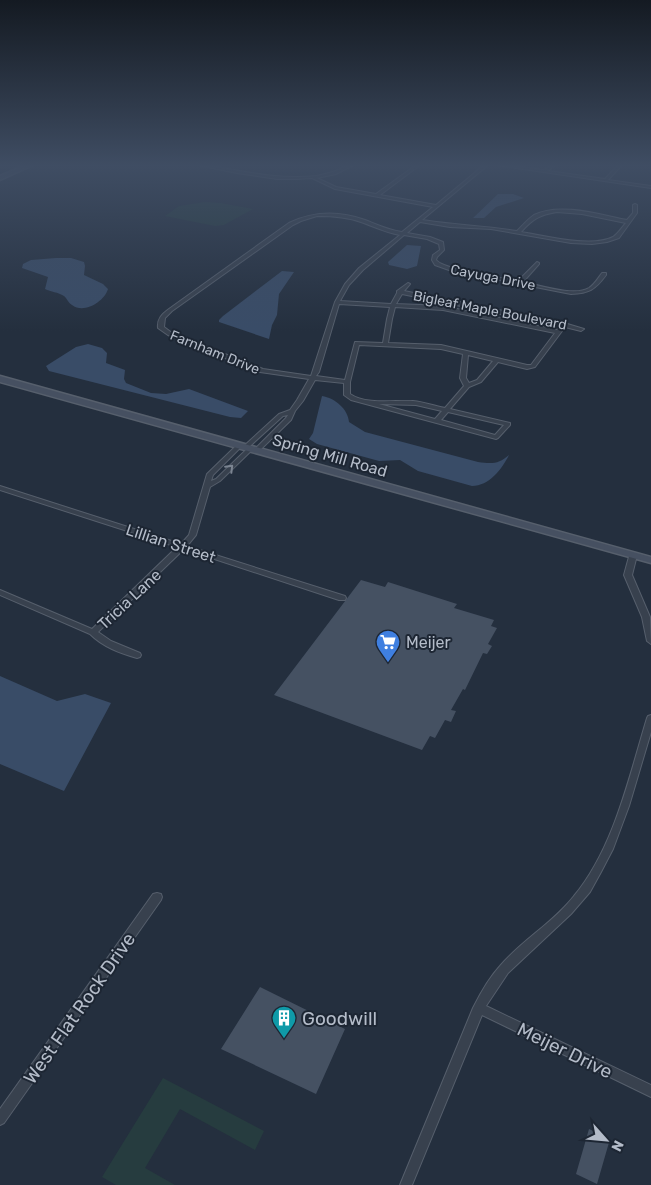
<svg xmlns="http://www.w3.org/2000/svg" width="651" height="1185" font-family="Rubik,sans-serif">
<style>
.green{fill:#263c3f}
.water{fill:#394c67}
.building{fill:#455162}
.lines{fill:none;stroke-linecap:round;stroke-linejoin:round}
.street-casing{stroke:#565f6c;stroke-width:2}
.secondary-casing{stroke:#565f6c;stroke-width:3}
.street{fill:#38414e;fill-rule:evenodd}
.secondary{fill:#465061;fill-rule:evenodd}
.oneway{stroke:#7c8592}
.labels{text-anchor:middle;stroke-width:4;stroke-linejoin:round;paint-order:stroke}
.far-street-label{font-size:14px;fill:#b4bcc9;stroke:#1d2633}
.street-label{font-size:16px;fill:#b4bcc9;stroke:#1d2633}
.poi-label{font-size:16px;fill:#b4bcc9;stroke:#1d2633;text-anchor:start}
.near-street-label{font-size:19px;fill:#b4bcc9;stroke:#1d2633}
.near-poi-label{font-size:19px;fill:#b4bcc9;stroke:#1d2633;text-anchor:start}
</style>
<rect width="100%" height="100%" fill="#242f3e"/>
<path class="green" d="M 205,202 L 221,203 L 253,209 L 224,225 L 215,226 L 165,216 L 179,206 Z
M 163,1078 L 264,1131 L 255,1150 L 180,1109 L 145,1168 L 175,1185 L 116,1185 L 102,1177 Z"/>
<path class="water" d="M 498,194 L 513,194 L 524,198 L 496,207 L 484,218 L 473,218 Z
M 407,245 L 421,246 L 417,266 L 407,269 L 389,265 L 388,262 Z
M 56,258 L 71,258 L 84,262 L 85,266 L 84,275 L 103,284 L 108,289 C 104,302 84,314 72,305 C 68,303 67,298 64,296 C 58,292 51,292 45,289 L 48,277 L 22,268 L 23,264 L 31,260 Z
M 282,271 L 294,272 L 279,294 L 277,315 L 272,325 L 269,339 L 219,322 L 219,320 L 223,316 Z
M 88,344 L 102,348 L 107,353 L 106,363 L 125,370 L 124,379 L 126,383 L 151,393 L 166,394 L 189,389 L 248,411 L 241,418 L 230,417 L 49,371 L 46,366 L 76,347 Z
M 322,396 C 335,398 348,409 349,422 L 365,432 L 478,462 C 492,464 499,464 509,455 C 502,469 489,486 472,486 L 418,471 L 400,460 L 379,461 L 317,444 L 309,439 L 313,433 Z
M 0,676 L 57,701 L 85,694 L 111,703 L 64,791 L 0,764 Z"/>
<path class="building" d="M 361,580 L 385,587 L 388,582 L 457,604 L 454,608 L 494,620 L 491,626 L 497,628 L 488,644 L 492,646 L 487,654 L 483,653 L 465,690 L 463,689 L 451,710 L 456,711 L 451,722 L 445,720 L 435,738 L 430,736 L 422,750 L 274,695 Z
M 260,987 L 345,1029 L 316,1094 L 221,1049 Z
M 589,1129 L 610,1139 L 597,1184 L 576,1174 Z"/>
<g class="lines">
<defs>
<path id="street" d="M 198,165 L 205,165 C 241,171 279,180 316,176 C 322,175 329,173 335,171 C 341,169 346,165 353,165 L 336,174 L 317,178 L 336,187 L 376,194 L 416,165 L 420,165 L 380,195 L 436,205 L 484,165 L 488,165 L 422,220 C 454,225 486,226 517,231 C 522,226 528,219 534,215 C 560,202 601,215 627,220 L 633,213 L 633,205 L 635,204 L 637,205 L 637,213 L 619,238 L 607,242 L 592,244 L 571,243 L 491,229 L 450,227 L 420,222 L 407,233 L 430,237 L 443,242 L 444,250 L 437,257 L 436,260 C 444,270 503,278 518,281 L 537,262 L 539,263 L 539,264 L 523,282 C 539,285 574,297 589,288 C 595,284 598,278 602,273 L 606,273 L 606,275 C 595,290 589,293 571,294 L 449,270 L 435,265 L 432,260 L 433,255 L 440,250 L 439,244 L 427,239 L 404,235 L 363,270 L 349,285 L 340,301 L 391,304 L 397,293 L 397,291 L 408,283 L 410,284 L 404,291 L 564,323 L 584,329 L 581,331 L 565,327 L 535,367 L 527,369 L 498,362 L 481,382 L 469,387 L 450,409 L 510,423 L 510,425 L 498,438 L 496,439 L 351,400 L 344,395 L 344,383 L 315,380 L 303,401 L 295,411 L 291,420 L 259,451 L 255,451 L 255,449 L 286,418 L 288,415 L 283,416 L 250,446 L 253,447 L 253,449 L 220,481 L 210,487 L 196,535 L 187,546 L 345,596 L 346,598 L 345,600 L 339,600 L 184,549 L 98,632 L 111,641 L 140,653 L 141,655 L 140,657 L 137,658 C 120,653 103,647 90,634 L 0,595 L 0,590 L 92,629 L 177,547 L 0,490 L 0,486 L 181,544 L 189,535 L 207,474 L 238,444 L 242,444 L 242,446 L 213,475 L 211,481 L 216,479 L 247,449 L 244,448 L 244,446 L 279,414 L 290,410 L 297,400 L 309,379 L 260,372 L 168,335 L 158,328 C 157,319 162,314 169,309 L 289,223 C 314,211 340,211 365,220 C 378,225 389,230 402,232 L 433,207 L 335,189 L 312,178 L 297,179 L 277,179 L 237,173 ZM 557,212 L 582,214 L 626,223 C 622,227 618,234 613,237 C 591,248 546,236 521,232 C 533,219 539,215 557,212 ZM 317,216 C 332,216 347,217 361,222 C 375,227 385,232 400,235 L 359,268 L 345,284 L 335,302 L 311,376 L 263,369 L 172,333 L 164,327 L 165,318 L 172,311 L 293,225 L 301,221 ZM 402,294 L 560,326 L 557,330 L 443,306 L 396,304 ZM 339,304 L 390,307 L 387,319 L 383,343 L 355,342 L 345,380 L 316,376 L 319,372 ZM 395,307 L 443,310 L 555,333 L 531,365 L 527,365 L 441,345 L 388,343 L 392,319 ZM 359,345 L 441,349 L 463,354 L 460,378 L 464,386 L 445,408 C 435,406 424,402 413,401 C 394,400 366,405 350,394 L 350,382 ZM 468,355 L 493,361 L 477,380 L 469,383 L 466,378 ZM 379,404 L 416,405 L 442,411 L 435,419 ZM 448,412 L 504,425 L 495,435 L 441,420 Z
M 497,165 L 505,165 L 544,170 L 551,165 L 555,165 L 548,171 L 605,179 L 618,165 L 622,165 L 608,180 L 651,186 L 651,188 Z
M 630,553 L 633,553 L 637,555 L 632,575 L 650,617 L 651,644 L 647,641 L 642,617 L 624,575 Z
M 651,715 L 651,732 L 629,806 L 613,849 L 601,872 L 590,892 L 571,914 L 508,973 L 486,1006 L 651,1085 L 651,1097 L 482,1015 L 412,1185 L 400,1185 L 473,1008 C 480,994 489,978 500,966 C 522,940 553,923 574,896 C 614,848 629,777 647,718 L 648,716 Z
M 157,893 L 161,894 L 162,897 L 161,900 L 4,1123 L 0,1125 L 0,1109 L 153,894 Z"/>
<path id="secondary" d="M 26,165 L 33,165 L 0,180 L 0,176 Z
M 0,376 L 651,557 L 651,563 L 0,382 Z"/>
</defs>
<use href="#street" class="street-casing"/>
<use href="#secondary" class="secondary-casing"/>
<use href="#street" class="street"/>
<use href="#secondary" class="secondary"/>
</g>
<defs><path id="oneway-chevron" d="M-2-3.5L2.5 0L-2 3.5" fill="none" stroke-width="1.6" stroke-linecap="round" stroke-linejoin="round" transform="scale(1.25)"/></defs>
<use class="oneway" href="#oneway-chevron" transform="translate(230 468) rotate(-45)"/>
<linearGradient id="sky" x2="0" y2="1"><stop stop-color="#141a22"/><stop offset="0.5" stop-color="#3f4d63"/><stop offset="1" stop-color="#3f4d63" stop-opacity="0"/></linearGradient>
<rect width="651" height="331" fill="url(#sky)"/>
<defs>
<symbol id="supermarket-pin" viewBox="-11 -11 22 30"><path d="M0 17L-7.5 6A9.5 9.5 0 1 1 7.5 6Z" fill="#3f7fe0" stroke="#1d2633"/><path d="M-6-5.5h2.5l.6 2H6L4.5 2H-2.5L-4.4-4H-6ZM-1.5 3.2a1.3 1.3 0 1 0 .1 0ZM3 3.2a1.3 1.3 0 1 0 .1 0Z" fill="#fff"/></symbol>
<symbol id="building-pin" viewBox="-11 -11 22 30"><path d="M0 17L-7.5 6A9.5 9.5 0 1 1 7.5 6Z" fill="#0f9aa8" stroke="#1d2633"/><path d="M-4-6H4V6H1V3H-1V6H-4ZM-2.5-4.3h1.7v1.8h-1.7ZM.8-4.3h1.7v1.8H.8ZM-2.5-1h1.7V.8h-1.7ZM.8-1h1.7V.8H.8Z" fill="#fff"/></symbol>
</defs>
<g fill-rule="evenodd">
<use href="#supermarket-pin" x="374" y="628" width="28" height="38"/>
<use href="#building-pin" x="270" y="1004" width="28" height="38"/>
</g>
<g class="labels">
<g class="far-street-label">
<text transform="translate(493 277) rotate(11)" y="5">Cayuga Drive</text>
<text transform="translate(490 310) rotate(11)" y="5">Bigleaf Maple Boulevard</text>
<text transform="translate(215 352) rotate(22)" y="5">Farnham Drive</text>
</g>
<g class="street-label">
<text transform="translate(330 455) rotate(16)" y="6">Spring Mill Road</text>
<text transform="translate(171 543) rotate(18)" y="6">Lillian Street</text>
<text transform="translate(129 599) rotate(-43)" y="6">Tricia Lane</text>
</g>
<g class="poi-label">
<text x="406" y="648">Meijer</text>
</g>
<g class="near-street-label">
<text transform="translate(79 1008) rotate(-55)" y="7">West Flat Rock Drive</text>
<text transform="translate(565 1050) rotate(26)" y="7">Meijer Drive</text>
</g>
<g class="near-poi-label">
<text x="302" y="1025">Goodwill</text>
</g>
</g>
<g transform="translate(606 1140) rotate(117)" stroke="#1d2633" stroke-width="4" paint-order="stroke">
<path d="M0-4L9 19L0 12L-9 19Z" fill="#b4bcc9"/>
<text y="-8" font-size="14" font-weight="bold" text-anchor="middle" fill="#b4bcc9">N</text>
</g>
</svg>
